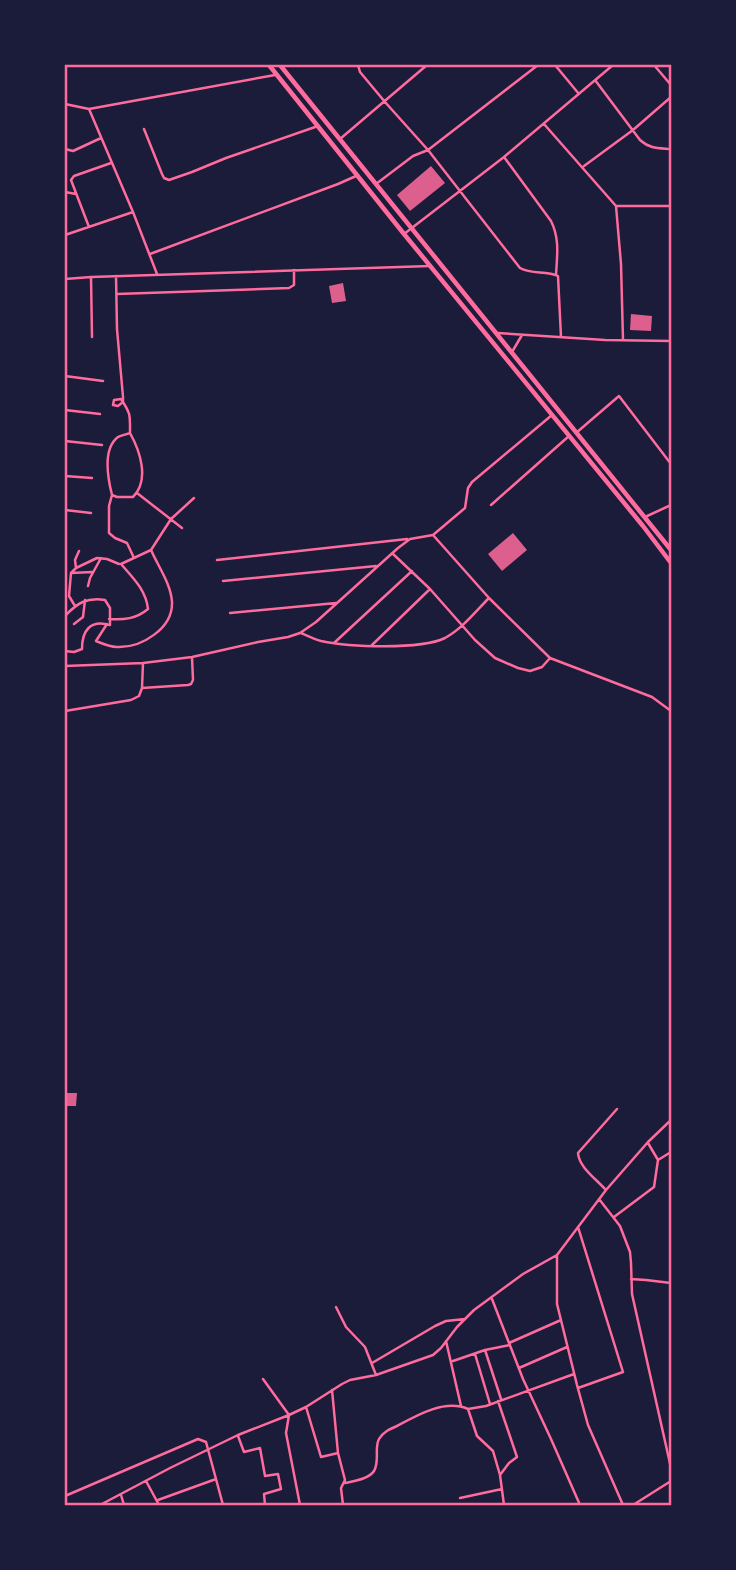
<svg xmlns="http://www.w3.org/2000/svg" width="736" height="1570" font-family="Inter,sans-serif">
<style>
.building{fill:#dd5f8e}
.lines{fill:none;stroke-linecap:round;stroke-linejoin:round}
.minor{stroke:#ff6b9d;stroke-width:2.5}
.secondary{stroke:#ff6b9d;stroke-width:4.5}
.neatline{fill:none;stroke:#ff6b9d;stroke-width:2.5}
</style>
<rect width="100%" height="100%" fill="#1b1b3a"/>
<path class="building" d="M 431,166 L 445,183 L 410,211 L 397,195 Z
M 343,283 L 346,301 L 332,303 L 329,286 Z
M 631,314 L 652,316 L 651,331 L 630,330 Z
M 513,533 L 527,550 L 502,571 L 488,554 Z
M 65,1093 L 77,1093 L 76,1106 L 65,1106 Z"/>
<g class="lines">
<path class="minor" d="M 358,65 L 360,72 L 385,102 L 428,150 L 520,268 C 532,275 546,270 558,276 L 561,337
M 555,65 L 579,94
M 654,65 L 671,85
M 595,80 L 640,140 C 650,149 658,148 671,149
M 65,104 L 89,109 L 275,75
M 89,109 L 133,212 L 157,274
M 544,124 L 616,206 L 621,264 L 623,340
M 144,129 L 162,174 L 164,178 L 169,180 L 192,172 L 226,158 L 318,126
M 340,139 L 427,65
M 65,149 L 73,151 L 101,138
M 504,157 L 551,221 C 560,239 557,256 556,275
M 584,166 L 633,130 L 671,97
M 376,184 L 413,156 L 428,150 L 538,65
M 65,192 L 76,194
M 616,206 L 671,206
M 89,227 L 71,180 L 74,176 L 111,163
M 404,234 L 504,157 L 613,65
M 65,235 L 133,212
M 150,254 L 338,184 L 356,176
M 116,276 L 117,329 L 123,397 L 123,402 L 118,406 L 113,405 L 114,400 L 121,399 C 131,414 130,415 130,433
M 91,277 L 92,337
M 65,280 L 65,279 L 91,277 L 430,266
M 117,294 L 289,288 L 294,285 L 294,270
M 497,333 L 605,340 L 671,341
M 512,352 L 522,335
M 65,376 L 103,381
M 65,410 L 100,414
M 130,433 C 140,451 150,480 133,497 L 117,497 L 112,495 C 108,479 102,449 118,437 C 120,436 127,434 130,433 Z
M 576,433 L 619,396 L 671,464
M 65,441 L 102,445
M 65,476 L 92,478
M 137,493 L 182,528
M 112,495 L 109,506 L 109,533 L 115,538 L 127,543 L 134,558
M 491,505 L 569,436
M 65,510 L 91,513
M 645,517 L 671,505
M 433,535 L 465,508 L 468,488 L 472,482 L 552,415
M 392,553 L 430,589 L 475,640 L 495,658 L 518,668 L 530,671 L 542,667 L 550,658
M 217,560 L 407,539
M 76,568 L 75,560 L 79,551
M 71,573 L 92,572
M 223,581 L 376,566
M 88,586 L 90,578 L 101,558
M 75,606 L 69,596 L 71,573 L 76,568 L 97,558 L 107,559 L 119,564
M 230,613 L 336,603
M 65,616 C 77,603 87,597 105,600 L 110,608 L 110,625 C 90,619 82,631 82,649 L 74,652 L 65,651
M 109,619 C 124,620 136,619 148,609 C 146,590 133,578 121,564 L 151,550
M 74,624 L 83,617 L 85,600
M 107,624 L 96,641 C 103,644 110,647 117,647 C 142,648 173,628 172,602 C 171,584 158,566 151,550 L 171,519 L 194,498
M 301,633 C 308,636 314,639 321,641 C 349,647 420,650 445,638 C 462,629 476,611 489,598
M 334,643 L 412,571
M 372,645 L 430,589
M 143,663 L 142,688 L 188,685 L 191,684 L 193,680 L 192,657
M 65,666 L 143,663 L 192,657 L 258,642 L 288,637 L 300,633 L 316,622 L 398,548 L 410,539 L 433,535 L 489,598 L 550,658 L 652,697 L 671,711
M 65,711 L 131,700 L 139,696 L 142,688
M 648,1143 L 658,1160 L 671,1152
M 605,1189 C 595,1178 579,1167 578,1153 L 617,1109
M 599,1199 L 620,1226 L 630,1252 L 631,1263 L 632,1294 L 671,1468
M 614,1217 L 654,1187 L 658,1160
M 631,1279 L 646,1280 L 671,1283
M 492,1299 L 523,1379 L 551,1439 L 580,1505
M 336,1307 L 346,1327 L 365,1347 L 376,1375
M 446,1341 L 461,1406
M 509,1343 L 561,1320
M 485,1350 L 501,1399
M 475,1354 L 490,1404
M 453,1361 L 485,1350 L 510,1345
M 372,1363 L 435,1326 L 446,1321 L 465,1319
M 519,1368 L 567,1347
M 263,1379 L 289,1415 L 286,1433 L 300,1505
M 578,1388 L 623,1372 L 578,1227
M 332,1390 L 338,1453 L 345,1480 L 341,1488 L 343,1505
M 498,1401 L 517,1457 L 509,1463 L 500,1475
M 306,1407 L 321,1457 L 338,1453
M 468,1409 L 486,1406 L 574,1374
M 238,1436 L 244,1452 L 260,1448 L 265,1476 L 278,1474 L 281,1489 L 264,1494 L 265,1505
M 146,1481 L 159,1505
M 345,1483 C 354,1481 369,1479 374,1471 C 380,1461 374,1448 379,1439 C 383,1432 390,1429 397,1426 C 417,1415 445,1399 468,1409 L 477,1436 L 493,1451 L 500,1475 L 504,1505
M 121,1495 L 124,1505
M 65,1496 L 198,1439 L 206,1442 L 223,1505
M 460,1498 L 502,1489
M 158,1500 L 216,1479
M 100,1505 L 170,1468 L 238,1435 L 289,1415 L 306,1407 L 342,1384 L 350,1380 L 376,1375 L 433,1355 L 441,1348 L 457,1327 L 474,1310 L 523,1274 L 557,1255
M 623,1505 L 588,1425 L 577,1385 L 557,1304 L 557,1255 L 606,1190 L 648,1142 L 671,1120
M 633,1505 L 671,1481"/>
<path class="secondary" d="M 269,65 L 404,234 L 643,526 L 671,563
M 280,65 L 671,550"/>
</g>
<rect width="736" height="1570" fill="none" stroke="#1b1b3a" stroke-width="133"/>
<rect x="66" y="66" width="604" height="1438" class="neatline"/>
</svg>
